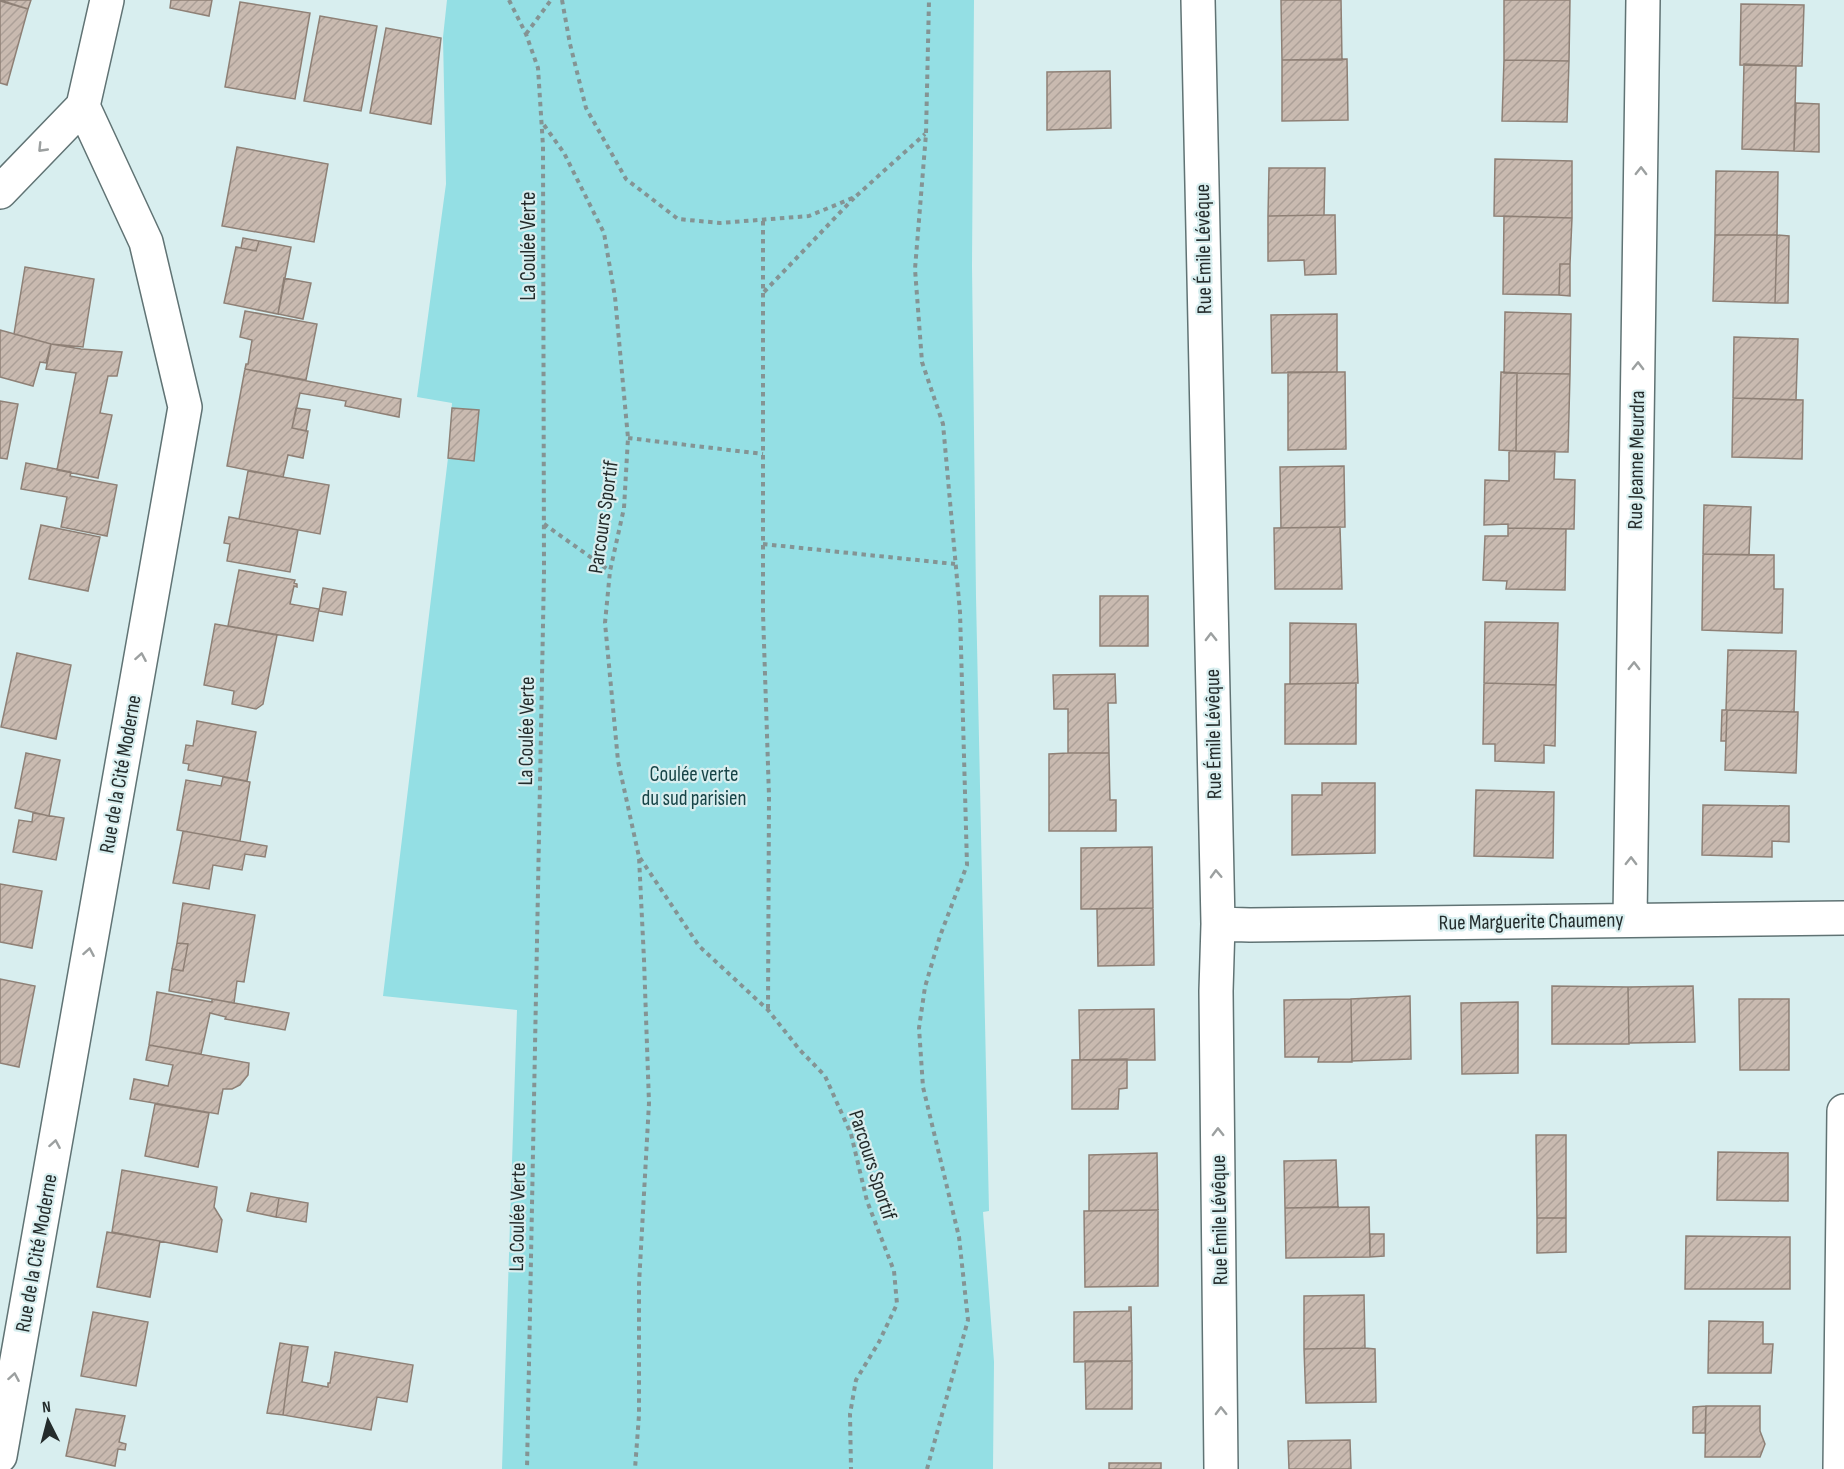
<svg xmlns="http://www.w3.org/2000/svg" width="1844" height="1469" font-family="'Sofia Sans Condensed',sans-serif">
<style>
.green{fill:#94dfe4}
.building{fill:url(#building-hatch);stroke:#8e8076;stroke-width:1.5}
.lines{fill:none;stroke-linecap:round;stroke-linejoin:round}
.street-casing{stroke:#607374;stroke-width:36}
.path{stroke:#849494;stroke-width:4;stroke-dasharray:4.5 4.5;stroke-linecap:butt}
.street{stroke:#fff;stroke-width:33}
.oneway{stroke:#9ca0a0}
.labels{text-anchor:middle;stroke-width:4.5;stroke-linejoin:round;paint-order:stroke}
.street-label{font-size:21px;fill:#242c2c;stroke:#d8eeef}
.park-label{font-size:21px;fill:#184548;stroke:#d8eeef}
</style>
<defs>
<pattern id="building-hatch" width="6" height="6" patternUnits="userSpaceOnUse" patternTransform="scale(1.5)"><rect width="6" height="6" fill="#c9bab0"/><path d="M-1 1l2-2M0 6l6-6M5 7l2-2" fill="none" stroke="#aca098"/></pattern>
</defs>
<rect width="100%" height="100%" fill="#d8eeef"/>
<path class="green" d="M 447,0 L 974,0 L 972,266 L 976,597 L 989,1211 L 983,1212 L 994,1362 L 993,1469 L 502,1469 L 517,1010 L 383,996 L 448,458 L 452,403 L 417,397 L 446,184 L 443,37 Z"/>
<path class="building" d="M 0,0 L 31,0 L 28,9 Z
M 171,0 L 212,0 L 209,16 L 170,8 Z
M 1281,0 L 1341,0 L 1342,60 L 1282,60 Z
M 1504,0 L 1570,0 L 1569,61 L 1504,60 Z
M 0,1 L 28,9 L 7,85 L 0,83 Z
M 240,2 L 310,13 L 295,99 L 225,87 Z
M 1741,4 L 1804,5 L 1802,66 L 1740,65 Z
M 320,16 L 377,26 L 361,111 L 304,101 Z
M 386,28 L 441,38 L 431,124 L 370,113 Z
M 1347,59 L 1348,120 L 1282,121 L 1282,60 Z
M 1504,60 L 1569,61 L 1567,122 L 1502,121 Z
M 1744,64 L 1796,66 L 1794,151 L 1742,149 Z
M 1110,71 L 1111,128 L 1047,130 L 1047,72 Z
M 1796,103 L 1819,104 L 1819,152 L 1794,151 Z
M 237,147 L 328,164 L 314,242 L 222,226 Z
M 1495,159 L 1572,161 L 1572,218 L 1494,216 Z
M 1269,168 L 1325,168 L 1324,215 L 1268,216 Z
M 1716,171 L 1778,172 L 1777,235 L 1715,235 Z
M 1324,215 L 1335,215 L 1336,274 L 1305,275 L 1304,260 L 1268,261 L 1268,216 Z
M 1504,216 L 1572,218 L 1570,264 L 1560,264 L 1559,295 L 1503,294 Z
M 1715,235 L 1777,235 L 1775,303 L 1713,301 Z
M 1777,235 L 1789,236 L 1788,303 L 1775,303 Z
M 243,238 L 259,241 L 256,251 L 241,248 Z
M 259,241 L 291,247 L 278,314 L 224,303 L 236,247 L 256,251 Z
M 1560,264 L 1570,264 L 1570,296 L 1559,295 Z
M 25,267 L 94,279 L 83,347 L 51,344 L 14,334 Z
M 284,278 L 311,283 L 303,319 L 278,314 Z
M 245,311 L 317,324 L 306,380 L 245,369 L 246,364 L 248,364 L 252,340 L 240,337 Z
M 1505,312 L 1571,314 L 1570,374 L 1504,373 Z
M 1337,314 L 1337,372 L 1272,373 L 1271,315 Z
M 0,330 L 51,344 L 46,363 L 40,362 L 33,386 L 0,377 Z
M 1734,337 L 1798,339 L 1796,400 L 1733,398 Z
M 51,344 L 81,349 L 122,352 L 117,376 L 108,376 L 100,413 L 112,415 L 98,478 L 57,470 L 76,373 L 46,369 Z
M 245,369 L 401,399 L 399,417 L 345,406 L 346,401 L 300,393 L 292,428 L 308,431 L 303,458 L 288,455 L 283,477 L 227,466 Z
M 1288,372 L 1345,372 L 1346,449 L 1288,450 Z
M 1501,372 L 1517,373 L 1516,451 L 1499,450 Z
M 1517,373 L 1570,374 L 1568,452 L 1516,451 Z
M 1733,398 L 1803,400 L 1802,459 L 1732,457 Z
M 0,401 L 18,404 L 7,459 L 0,458 Z
M 296,408 L 310,410 L 306,431 L 292,428 Z
M 452,408 L 479,410 L 474,461 L 448,458 Z
M 1509,451 L 1555,451 L 1554,479 L 1575,480 L 1574,529 L 1508,528 L 1508,524 L 1484,525 L 1485,480 L 1509,481 Z
M 26,463 L 71,472 L 70,476 L 117,485 L 107,536 L 61,527 L 67,497 L 21,489 Z
M 1344,466 L 1345,527 L 1281,528 L 1280,467 Z
M 248,471 L 329,485 L 320,534 L 239,519 Z
M 1704,505 L 1751,507 L 1749,555 L 1703,554 Z
M 229,517 L 298,530 L 290,572 L 227,561 L 230,544 L 224,543 Z
M 41,525 L 100,537 L 88,591 L 29,579 Z
M 1340,527 L 1342,589 L 1275,589 L 1274,528 Z
M 1508,528 L 1566,529 L 1565,590 L 1506,589 L 1507,581 L 1483,580 L 1485,536 L 1508,536 Z
M 1703,554 L 1774,555 L 1774,589 L 1783,589 L 1782,633 L 1702,630 Z
M 239,570 L 295,580 L 294,583 L 297,584 L 297,587 L 294,586 L 290,604 L 319,609 L 313,641 L 228,626 Z
M 323,588 L 346,592 L 342,615 L 319,611 Z
M 1100,596 L 1148,596 L 1148,646 L 1100,646 Z
M 1485,622 L 1558,623 L 1556,685 L 1484,683 Z
M 1290,623 L 1356,624 L 1358,683 L 1290,684 Z
M 215,624 L 277,635 L 263,704 L 256,709 L 232,704 L 234,691 L 204,685 Z
M 1728,650 L 1796,651 L 1794,712 L 1726,710 Z
M 17,653 L 71,665 L 56,739 L 1,727 Z
M 1115,674 L 1116,703 L 1108,703 L 1109,753 L 1068,753 L 1068,709 L 1054,709 L 1053,675 Z
M 1356,683 L 1356,744 L 1285,744 L 1285,684 Z
M 1484,683 L 1556,685 L 1555,746 L 1544,745 L 1544,763 L 1495,761 L 1495,744 L 1483,744 Z
M 1722,710 L 1727,710 L 1726,741 L 1721,741 Z
M 1727,710 L 1798,712 L 1796,773 L 1725,770 Z
M 197,721 L 256,732 L 247,781 L 188,770 L 189,764 L 183,763 L 186,745 L 193,746 Z
M 26,753 L 60,760 L 49,816 L 15,808 Z
M 1068,753 L 1109,753 L 1110,800 L 1116,800 L 1116,831 L 1049,831 L 1049,754 Z
M 223,777 L 250,782 L 240,841 L 177,830 L 186,780 L 221,786 Z
M 1322,783 L 1375,783 L 1375,853 L 1292,855 L 1292,795 L 1322,795 Z
M 1476,790 L 1554,792 L 1553,858 L 1474,856 Z
M 1703,805 L 1789,806 L 1789,842 L 1772,841 L 1772,857 L 1702,855 Z
M 33,813 L 64,818 L 56,860 L 13,852 L 19,820 L 32,822 Z
M 183,831 L 267,846 L 265,857 L 245,854 L 242,870 L 213,865 L 209,889 L 173,883 Z
M 1152,847 L 1153,908 L 1081,909 L 1081,848 Z
M 0,884 L 42,891 L 32,948 L 0,942 Z
M 183,903 L 255,915 L 244,982 L 237,981 L 234,1003 L 169,991 L 172,969 L 183,971 L 188,944 L 177,943 Z
M 1153,908 L 1154,965 L 1098,966 L 1097,909 Z
M 177,943 L 188,944 L 183,971 L 172,969 Z
M 0,979 L 35,986 L 19,1067 L 0,1063 Z
M 1552,986 L 1628,987 L 1629,1044 L 1552,1044 Z
M 1693,986 L 1695,1042 L 1629,1043 L 1628,987 Z
M 157,992 L 212,1002 L 212,999 L 289,1013 L 285,1030 L 225,1019 L 226,1017 L 210,1013 L 201,1054 L 149,1045 Z
M 1410,996 L 1411,1059 L 1352,1061 L 1351,999 Z
M 1351,999 L 1352,1062 L 1318,1062 L 1319,1057 L 1285,1057 L 1284,1000 Z
M 1739,999 L 1789,999 L 1789,1070 L 1740,1070 Z
M 1518,1002 L 1518,1073 L 1462,1074 L 1461,1003 Z
M 1154,1009 L 1155,1060 L 1080,1060 L 1079,1010 Z
M 149,1045 L 249,1063 L 248,1075 L 240,1085 L 232,1089 L 223,1089 L 218,1114 L 130,1099 L 134,1079 L 168,1086 L 173,1065 L 146,1060 Z
M 1127,1059 L 1127,1088 L 1119,1089 L 1118,1109 L 1072,1109 L 1072,1060 Z
M 155,1104 L 209,1113 L 198,1167 L 145,1156 Z
M 1536,1135 L 1566,1135 L 1566,1218 L 1537,1218 Z
M 1718,1152 L 1788,1153 L 1788,1201 L 1717,1200 Z
M 1157,1153 L 1158,1210 L 1089,1211 L 1089,1155 Z
M 1336,1160 L 1338,1207 L 1285,1208 L 1284,1161 Z
M 122,1170 L 217,1187 L 214,1207 L 222,1220 L 217,1252 L 112,1232 Z
M 251,1193 L 279,1198 L 276,1217 L 247,1211 Z
M 279,1198 L 308,1203 L 306,1222 L 276,1217 Z
M 1369,1207 L 1370,1257 L 1286,1258 L 1285,1208 Z
M 1158,1210 L 1158,1286 L 1085,1287 L 1084,1211 Z
M 1537,1218 L 1566,1218 L 1566,1252 L 1537,1253 Z
M 107,1232 L 160,1241 L 150,1297 L 97,1287 Z
M 1370,1234 L 1384,1234 L 1384,1256 L 1370,1257 Z
M 1686,1236 L 1790,1237 L 1790,1289 L 1685,1289 Z
M 1364,1295 L 1365,1348 L 1304,1349 L 1304,1296 Z
M 1129,1307 L 1131,1307 L 1132,1361 L 1074,1362 L 1074,1312 L 1129,1311 Z
M 93,1312 L 148,1322 L 136,1386 L 81,1376 Z
M 1709,1321 L 1763,1322 L 1763,1344 L 1773,1344 L 1771,1373 L 1708,1373 Z
M 280,1343 L 292,1345 L 283,1415 L 267,1413 Z
M 292,1345 L 308,1347 L 302,1382 L 328,1387 L 328,1383 L 330,1383 L 335,1352 L 413,1365 L 407,1402 L 377,1397 L 371,1430 L 283,1415 Z
M 1365,1348 L 1375,1349 L 1376,1402 L 1306,1403 L 1304,1349 Z
M 1085,1361 L 1132,1361 L 1132,1409 L 1086,1409 Z
M 1706,1406 L 1760,1406 L 1760,1431 L 1765,1444 L 1760,1457 L 1705,1457 Z
M 1706,1406 L 1705,1433 L 1693,1433 L 1693,1407 Z
M 76,1409 L 125,1416 L 119,1442 L 126,1444 L 125,1450 L 118,1449 L 115,1466 L 66,1456 Z
M 1350,1440 L 1351,1469 L 1289,1469 L 1288,1441 Z
M 1109,1463 L 1161,1463 L 1161,1469 L 1109,1469 Z"/>
<g class="lines">
<defs>
<path id="street" d="M 1198,0 L 1218,924 L 1216,991 L 1221,1469
M 0,192 L 83,106 L 107,0
M 1630,919 L 1643,0
M 1218,924 L 1250,925 L 1844,918
M 0,1456 L 185,407 L 146,242 L 83,106
M 1840,1469 L 1844,1111"/>
</defs>
<use href="#street" class="street-casing"/>
<path class="path" d="M 509,0 L 526,34 L 538,68 L 543,146 L 544,572 L 527,1469
M 562,0 L 570,44 L 586,108 L 626,179 L 678,219 L 720,223 L 809,216 L 855,197 L 925,134
M 526,34 L 551,0
M 544,125 L 564,153 L 604,233 L 615,297 L 628,438 L 624,508 L 610,571 L 605,623 L 618,761 L 639,857 L 644,960 L 649,1103 L 639,1284 L 639,1415 L 635,1469
M 763,221 L 763,613 L 769,796 L 768,1010
M 764,292 L 854,198
M 628,438 L 763,454
M 544,524 L 610,571
M 763,544 L 955,564
M 640,858 L 699,946 L 768,1010 L 799,1049 L 825,1076 L 851,1134 L 867,1201 L 894,1271 L 897,1304 L 879,1342 L 856,1380 L 850,1414 L 851,1469
M 927,1469 L 968,1320 L 959,1237 L 923,1087 L 919,1028 L 925,987 L 940,936 L 967,865 L 960,612 L 943,424 L 922,362 L 915,269 L 926,134 L 929,0"/>
<use href="#street" class="street"/>
</g>
<defs><path id="oneway-chevron" d="M-2-3.5L2.5 0L-2 3.5" fill="none" stroke-width="1.6" stroke-linecap="round" stroke-linejoin="round" transform="scale(1.5)"/></defs>
<g class="oneway">
<use href="#oneway-chevron" transform="translate(42 148) rotate(134)"/>
<use href="#oneway-chevron" transform="translate(1641 171) rotate(-89)"/>
<use href="#oneway-chevron" transform="translate(1638 366) rotate(-89)"/>
<use href="#oneway-chevron" transform="translate(1211 637) rotate(-91)"/>
<use href="#oneway-chevron" transform="translate(141 657) rotate(-80)"/>
<use href="#oneway-chevron" transform="translate(1634 666) rotate(-89)"/>
<use href="#oneway-chevron" transform="translate(1631 861) rotate(-89)"/>
<use href="#oneway-chevron" transform="translate(1216 874) rotate(-92)"/>
<use href="#oneway-chevron" transform="translate(89 952) rotate(-80)"/>
<use href="#oneway-chevron" transform="translate(1218 1132) rotate(-91)"/>
<use href="#oneway-chevron" transform="translate(55 1144) rotate(-80)"/>
<use href="#oneway-chevron" transform="translate(14 1377) rotate(-80)"/>
<use href="#oneway-chevron" transform="translate(1221 1411) rotate(-91)"/>
</g>
<g class="labels">
<g class="street-label">
<text transform="translate(528 246) rotate(-90)" y="7">La Coulée Verte</text>
<text transform="translate(1203 249) rotate(-91)" y="7">Rue Émile Lévêque</text>
<text transform="translate(1636 460) rotate(-89)" y="7">Rue Jeanne Meurdra</text>
<text transform="translate(603 517) rotate(-82)" y="7">Parcours Sportif</text>
<text transform="translate(526 731) rotate(-89)" y="7">La Coulée Verte</text>
<text transform="translate(1213 734) rotate(-91)" y="7">Rue Émile Lévêque</text>
<text transform="translate(120 774) rotate(-80)" y="7">Rue de la Cité Moderne</text>
<text transform="translate(1531 921) rotate(-1)" y="7">Rue Marguerite Chaumeny</text>
<text transform="translate(873 1165) rotate(72)" y="7">Parcours Sportif</text>
<text transform="translate(517 1217) rotate(-89)" y="7">La Coulée Verte</text>
<text transform="translate(1219 1220) rotate(-91)" y="7">Rue Émile Lévêque</text>
<text transform="translate(36 1253) rotate(-80)" y="7">Rue de la Cité Moderne</text>
</g>
<g class="park-label">
<text x="694" y="781">Coulée verte<tspan x="694" dy="24">du sud parisien</tspan></text>
</g>
</g>
<g transform="translate(48 1421) rotate(354)" stroke="#d8eeef" stroke-width="4.5" paint-order="stroke">
<path d="M0-4.5L10 22L0 15L-10 22Z" fill="#242c2c"/>
<text y="-9" font-size="16" font-weight="bold" text-anchor="middle" fill="#242c2c">N</text>
</g>
</svg>
